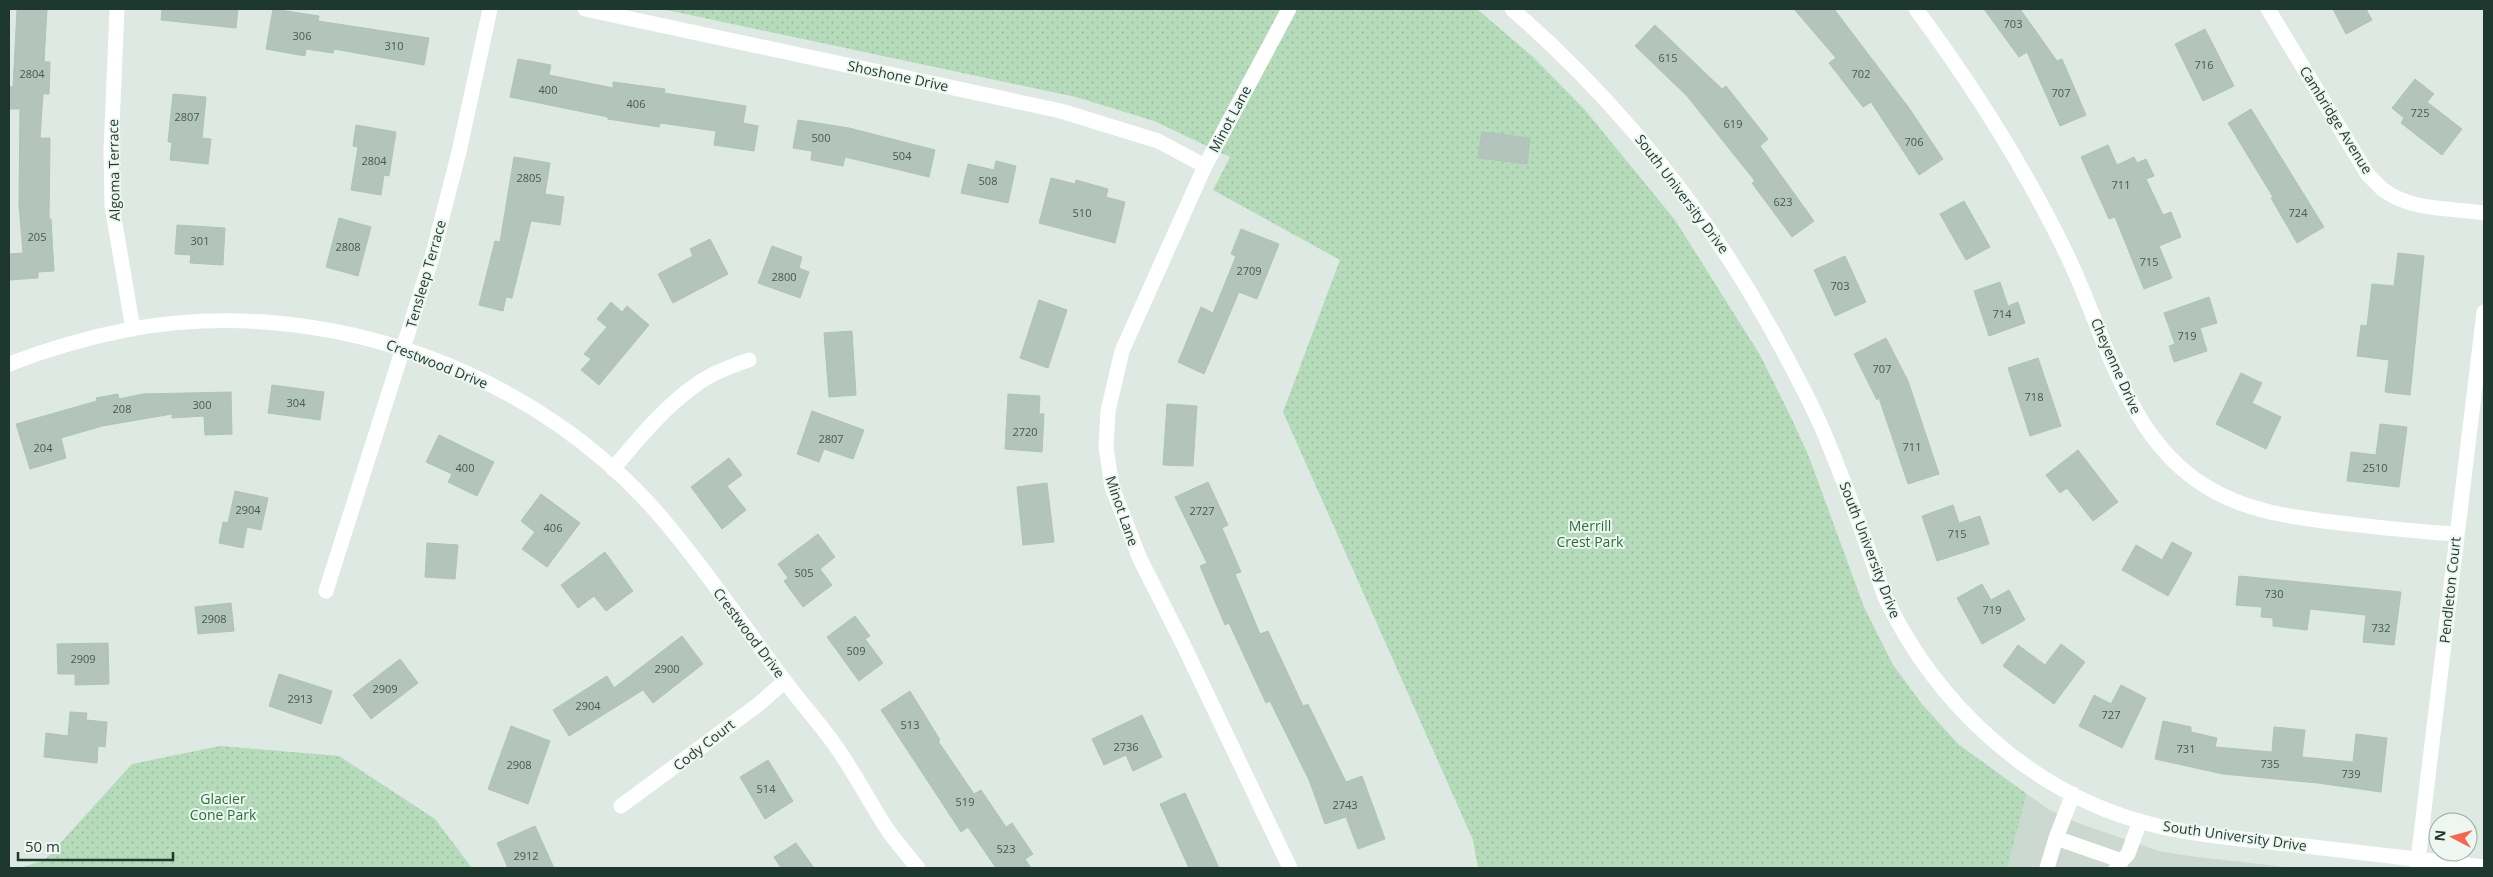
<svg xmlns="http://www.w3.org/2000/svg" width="2493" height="877" font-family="'Open Sans',sans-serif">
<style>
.built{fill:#cbd9d1}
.park{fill:url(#park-dots)}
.building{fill:#b2c4bb;stroke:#afc3b9}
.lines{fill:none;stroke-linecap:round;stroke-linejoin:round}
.minor{stroke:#fff;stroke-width:15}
.labels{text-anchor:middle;stroke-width:4;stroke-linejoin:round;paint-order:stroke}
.number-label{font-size:11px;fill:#435b52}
.street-label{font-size:14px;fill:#1e382f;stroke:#edf6f0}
.park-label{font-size:14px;fill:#286f3c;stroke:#edf6f0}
</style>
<defs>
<pattern id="park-dots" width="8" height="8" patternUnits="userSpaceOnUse" patternTransform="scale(1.25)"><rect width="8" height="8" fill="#b5dbbb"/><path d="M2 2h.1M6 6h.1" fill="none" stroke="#9bbda1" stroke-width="1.8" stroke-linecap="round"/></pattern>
</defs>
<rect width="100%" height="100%" fill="#dde9e2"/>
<path class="built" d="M 2027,794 L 2048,809 L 2078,823 L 2159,851 L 2189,856 L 2294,868 L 2007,868 Z"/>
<path class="park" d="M 662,9 L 1477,9 L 1533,57 L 1585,110 L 1675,220 L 1760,355 L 1788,411 L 1809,457 L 1864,607 L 1893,665 L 1922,704 L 1958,744 L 2027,794 L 2007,868 L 1478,868 L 1473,840 L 1283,412 L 1340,260 L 1213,190 L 1230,157 L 1154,121 L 1076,97 Z
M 220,746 L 339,756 L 435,819 L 472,868 L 19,868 L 45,860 L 132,764 Z"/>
<path class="building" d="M 17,9 L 47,9 L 44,62 L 50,62 L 49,94 L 43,94 L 40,138 L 50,138 L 49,219 L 51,219 L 54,271 L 38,272 L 38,278 L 9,280 L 9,254 L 23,253 L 19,204 L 20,109 L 9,109 L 9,86 L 13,87 Z
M 162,9 L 238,9 L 236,28 L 161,20 Z
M 273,9 L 319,16 L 318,21 L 429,38 L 424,65 L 334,49 L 333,53 L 306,49 L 305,56 L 266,49 Z
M 1794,9 L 1834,9 L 1909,108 L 1943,159 L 1919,175 L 1871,102 L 1863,107 L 1829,63 L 1836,58 Z
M 1984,9 L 2020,9 L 2057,61 L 2062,59 L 2086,115 L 2060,126 L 2027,52 L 2019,57 Z
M 2333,9 L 2366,9 L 2372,20 L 2346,34 Z
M 1655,25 L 1722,89 L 1726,86 L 1768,139 L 1760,146 L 1814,221 L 1792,237 L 1752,183 L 1755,181 L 1687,96 L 1635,46 Z
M 2205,29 L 2234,86 L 2203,101 L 2175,44 Z
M 518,59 L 551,65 L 549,75 L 613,88 L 613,82 L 665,89 L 664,93 L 746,106 L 743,123 L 758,126 L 754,151 L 714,145 L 716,131 L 660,123 L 659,127 L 608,119 L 608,117 L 510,97 Z
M 2415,79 L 2434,94 L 2427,102 L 2462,129 L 2442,155 L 2401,123 L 2404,118 L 2392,108 Z
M 173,94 L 206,97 L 202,138 L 211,139 L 208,164 L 170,160 L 172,142 L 168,142 Z
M 2251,109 L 2324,227 L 2297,243 L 2271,198 L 2273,197 L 2228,123 Z
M 798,120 L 849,128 L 935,150 L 929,177 L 845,157 L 843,166 L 811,160 L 812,151 L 793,148 Z
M 356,125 L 396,132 L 389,176 L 384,175 L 381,195 L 351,190 L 358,147 L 353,146 Z
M 1482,132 L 1530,138 L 1527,164 L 1478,158 Z
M 2108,145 L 2117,165 L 2134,157 L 2137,163 L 2146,159 L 2154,176 L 2146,179 L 2163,215 L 2171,212 L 2181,237 L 2159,246 L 2172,278 L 2144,289 L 2115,217 L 2109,219 L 2081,157 Z
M 514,157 L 550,163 L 545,194 L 564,197 L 560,225 L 531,221 L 512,298 L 506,297 L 503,311 L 479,305 L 495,241 L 500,242 Z
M 996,161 L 1016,166 L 1008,203 L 961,193 L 968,164 L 994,170 Z
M 1051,178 L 1075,184 L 1076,180 L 1108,189 L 1106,197 L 1125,202 L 1115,243 L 1039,223 Z
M 1964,201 L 1990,247 L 1966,260 L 1940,214 Z
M 339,218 L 371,227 L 358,276 L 326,267 Z
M 177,225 L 225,228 L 223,265 L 190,263 L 191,255 L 175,254 Z
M 1241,229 L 1279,244 L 1257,299 L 1239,292 L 1204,374 L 1178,362 L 1201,307 L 1213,313 L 1236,256 L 1231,254 Z
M 710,239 L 728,274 L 673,303 L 658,274 L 693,256 L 690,249 Z
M 772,246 L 802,257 L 799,268 L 809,272 L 800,298 L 758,283 Z
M 2398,253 L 2424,256 L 2410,395 L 2385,392 L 2389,360 L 2357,356 L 2361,325 L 2367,326 L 2372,284 L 2394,286 Z
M 1845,256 L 1866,302 L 1835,316 L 1814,270 Z
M 2000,282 L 2008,306 L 2018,302 L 2025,323 L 1989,336 L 1974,291 Z
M 2209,297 L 2217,323 L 2200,328 L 2207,351 L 2174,362 L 2169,346 L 2175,344 L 2164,313 Z
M 1039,300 L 1067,310 L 1048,368 L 1020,358 Z
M 611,302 L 622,312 L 627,306 L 649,325 L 599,385 L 581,370 L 591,359 L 584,354 L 607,327 L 597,319 Z
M 852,331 L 856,395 L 829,397 L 824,333 Z
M 1886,338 L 1908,381 L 1939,474 L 1908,484 L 1879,398 L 1877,400 L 1854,354 Z
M 2038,358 L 2061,426 L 2030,436 L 2008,368 Z
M 2241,373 L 2262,383 L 2252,403 L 2281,417 L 2266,449 L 2216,424 Z
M 272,385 L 324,392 L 320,420 L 268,413 Z
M 231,392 L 232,434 L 205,435 L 204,416 L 172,418 L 172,414 L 102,426 L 61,438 L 66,458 L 30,469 L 16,424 L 97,401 L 96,398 L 118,394 L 119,399 L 143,394 Z
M 1008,394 L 1040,396 L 1039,414 L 1044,414 L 1042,452 L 1005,449 Z
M 1167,404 L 1197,406 L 1193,466 L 1163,465 Z
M 812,411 L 864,430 L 853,459 L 824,449 L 819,462 L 797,454 Z
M 2380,424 L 2407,427 L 2399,487 L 2347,481 L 2351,452 L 2376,455 Z
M 439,435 L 494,462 L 477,496 L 448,482 L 452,474 L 426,462 Z
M 2078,450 L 2118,502 L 2093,521 L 2067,488 L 2060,493 L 2046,475 Z
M 729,458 L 742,475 L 727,486 L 746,510 L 722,529 L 691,487 Z
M 1208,482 L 1228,525 L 1222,528 L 1241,572 L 1235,574 L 1260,634 L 1268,631 L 1303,706 L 1308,704 L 1346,782 L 1362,776 L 1385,839 L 1358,849 L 1346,817 L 1325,824 L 1309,780 L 1270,701 L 1266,703 L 1229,623 L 1225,625 L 1200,566 L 1207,563 L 1175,497 Z
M 1047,483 L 1054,542 L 1023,545 L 1017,487 Z
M 235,491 L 268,498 L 261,530 L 247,527 L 243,548 L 219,543 L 223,522 L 228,523 Z
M 541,494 L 580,523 L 547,567 L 522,549 L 535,532 L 521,521 Z
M 1953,505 L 1959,523 L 1980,516 L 1989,544 L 1937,561 L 1922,516 Z
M 818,534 L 835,557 L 820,569 L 832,585 L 803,607 L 784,581 L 788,578 L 778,564 Z
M 2172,542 L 2192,553 L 2168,596 L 2122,570 L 2136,545 L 2162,560 Z
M 427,543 L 458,545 L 455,579 L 425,577 Z
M 605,552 L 633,591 L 606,611 L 594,596 L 578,608 L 561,585 Z
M 2239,576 L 2401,592 L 2394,645 L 2363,642 L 2366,615 L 2310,609 L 2307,630 L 2273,626 L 2273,618 L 2261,617 L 2262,607 L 2236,605 Z
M 1982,584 L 1991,600 L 2009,590 L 2025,620 L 1982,644 L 1957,598 Z
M 231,603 L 234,631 L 198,634 L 195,607 Z
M 855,616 L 870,636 L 865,639 L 883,663 L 859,681 L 827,637 Z
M 682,636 L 703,664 L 653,703 L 643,690 L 569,736 L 553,710 L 607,676 L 614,688 Z
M 108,643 L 109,684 L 75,685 L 75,674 L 58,674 L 57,644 Z
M 2061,644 L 2085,662 L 2054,704 L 2003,666 L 2018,645 L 2045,665 Z
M 400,659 L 418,683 L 371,719 L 353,695 Z
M 279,674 L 332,691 L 321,724 L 269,706 Z
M 2121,685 L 2146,698 L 2122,748 L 2079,726 L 2094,695 L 2111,704 Z
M 910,691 L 940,740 L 938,741 L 974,794 L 981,790 L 1006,827 L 1012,823 L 1033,854 L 1025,859 L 1031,868 L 996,868 L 968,827 L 961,832 L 881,710 Z
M 70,712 L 87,713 L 86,720 L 107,722 L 105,747 L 98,746 L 97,763 L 44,757 L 46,733 L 68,736 Z
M 1142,715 L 1162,757 L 1133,771 L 1126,755 L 1104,765 L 1092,739 Z
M 2163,721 L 2191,727 L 2191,732 L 2217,738 L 2215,747 L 2272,752 L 2274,727 L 2305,730 L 2302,757 L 2353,762 L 2356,734 L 2387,738 L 2381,792 L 2318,783 L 2223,774 L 2155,759 Z
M 511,726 L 550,741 L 528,804 L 488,789 Z
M 768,760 L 793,801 L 765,819 L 740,777 Z
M 1185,793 L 1219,868 L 1189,868 L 1160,804 Z
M 535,826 L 554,868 L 508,868 L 497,843 Z
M 796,843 L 814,868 L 781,868 L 774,857 Z"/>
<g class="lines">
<path class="minor" d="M 117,9 L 111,151 L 112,206 L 133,329
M 585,9 L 1061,111 L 1158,141 L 1205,166
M 1289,9 L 1205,166 L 1122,351 L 1108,411 L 1106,447 L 1112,487 L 1140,559 L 1183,644 L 1290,868
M 1512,9 C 1622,105 1712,218 1781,347 C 1798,379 1816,411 1829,445 C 1850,495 1867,546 1885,597 C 1936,704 2030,792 2146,823 C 2195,836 2246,839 2296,845 C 2359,852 2421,860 2484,867
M 1916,9 C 1973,86 2025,168 2067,255 C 2106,335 2126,439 2207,487 C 2251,514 2299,518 2349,524 C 2385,528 2420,532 2456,534
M 2268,9 L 2368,175 C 2374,180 2379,187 2385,191 C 2413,211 2452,208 2484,213
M 9,364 C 48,349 90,337 131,329 C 325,294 540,371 666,523 C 708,573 745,628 784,680 C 801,703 821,725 837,748 C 856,775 871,805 889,832 C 898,844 908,856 918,868
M 613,469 C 638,439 664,407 697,384 C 712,373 731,366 749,360
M 326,591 L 432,257 L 459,152 L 490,9
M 621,806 L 759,704 L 785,681
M 2056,838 L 2122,861
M 2116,867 L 2128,854 L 2140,821
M 2047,868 L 2056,838 L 2073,794
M 2417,868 L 2484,312"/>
</g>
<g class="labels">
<g class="number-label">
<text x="2013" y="28">703</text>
<text x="302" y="40">306</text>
<text x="394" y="50">310</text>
<text x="1668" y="62">615</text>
<text x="2204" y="69">716</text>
<text x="32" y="78">2804</text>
<text x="1861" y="78">702</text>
<text x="548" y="94">400</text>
<text x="2061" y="97">707</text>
<text x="636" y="108">406</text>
<text x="2420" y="117">725</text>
<text x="187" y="121">2807</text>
<text x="1733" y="128">619</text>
<text x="821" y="142">500</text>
<text x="1914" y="146">706</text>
<text x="902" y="160">504</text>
<text x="374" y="165">2804</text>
<text x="529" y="182">2805</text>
<text x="988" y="185">508</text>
<text x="2121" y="189">711</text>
<text x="1783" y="206">623</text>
<text x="1082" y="217">510</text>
<text x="2298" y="217">724</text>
<text x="37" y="241">205</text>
<text x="200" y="245">301</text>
<text x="348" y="251">2808</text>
<text x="2149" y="266">715</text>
<text x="1249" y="275">2709</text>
<text x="784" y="281">2800</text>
<text x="1840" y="290">703</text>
<text x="2002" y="318">714</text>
<text x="2187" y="340">719</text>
<text x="1882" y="373">707</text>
<text x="2034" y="401">718</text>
<text x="296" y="407">304</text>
<text x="202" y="409">300</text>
<text x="122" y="413">208</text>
<text x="1025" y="436">2720</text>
<text x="831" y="443">2807</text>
<text x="1912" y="451">711</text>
<text x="43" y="452">204</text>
<text x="465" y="472">400</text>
<text x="2375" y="472">2510</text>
<text x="248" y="514">2904</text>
<text x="1202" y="515">2727</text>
<text x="553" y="532">406</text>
<text x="1957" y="538">715</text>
<text x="804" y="577">505</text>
<text x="2274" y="598">730</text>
<text x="1992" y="614">719</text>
<text x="214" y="623">2908</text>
<text x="2381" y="632">732</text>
<text x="856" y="655">509</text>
<text x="83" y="663">2909</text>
<text x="667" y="673">2900</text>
<text x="385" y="693">2909</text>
<text x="300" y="703">2913</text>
<text x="588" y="710">2904</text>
<text x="2111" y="719">727</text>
<text x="910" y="729">513</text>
<text x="1126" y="751">2736</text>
<text x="2186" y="753">731</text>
<text x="2270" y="768">735</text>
<text x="519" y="769">2908</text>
<text x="2351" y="778">739</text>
<text x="766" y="793">514</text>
<text x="965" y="806">519</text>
<text x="1345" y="809">2743</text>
<text x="1006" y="853">523</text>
<text x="526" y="860">2912</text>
</g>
<g class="street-label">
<text transform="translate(898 76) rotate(12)" y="5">Shoshone Drive</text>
<text transform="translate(1230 119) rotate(-62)" y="5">Minot Lane</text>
<text transform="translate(2336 120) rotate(58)" y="5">Cambridge Avenue</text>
<text transform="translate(114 170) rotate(-91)" y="5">Algoma Terrace</text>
<text transform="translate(1682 194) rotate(53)" y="5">South University Drive</text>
<text transform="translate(426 274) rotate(-74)" y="5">Tensleep Terrace</text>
<text transform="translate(437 364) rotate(22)" y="5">Crestwood Drive</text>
<text transform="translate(2116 366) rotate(66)" y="5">Cheyenne Drive</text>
<text transform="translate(1122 511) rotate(71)" y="5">Minot Lane</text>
<text transform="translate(1870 550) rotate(69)" y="5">South University Drive</text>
<text transform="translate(2450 590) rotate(-84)" y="5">Pendleton Court</text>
<text transform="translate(749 633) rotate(53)" y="5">Crestwood Drive</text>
<text transform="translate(704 745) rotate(-38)" y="5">Cody Court</text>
<text transform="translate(2235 836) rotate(8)" y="5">South University Drive</text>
</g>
<g class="park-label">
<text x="1590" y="531">Merrill<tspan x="1590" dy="16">Crest Park</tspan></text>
<text x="223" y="804">Glacier<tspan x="223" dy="16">Cone Park</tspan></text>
</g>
</g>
<rect width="2493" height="877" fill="none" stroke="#1e382f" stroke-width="20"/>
<g transform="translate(2453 837) rotate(276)"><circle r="24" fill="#edf6f0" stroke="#9aaaa3"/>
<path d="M0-4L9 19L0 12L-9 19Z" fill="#f46750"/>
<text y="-8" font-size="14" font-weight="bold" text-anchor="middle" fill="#1e382f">N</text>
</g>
<path d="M18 852v8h155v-8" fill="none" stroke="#1e382f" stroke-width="2.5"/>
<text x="25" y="852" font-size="15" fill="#1e382f" stroke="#edf6f0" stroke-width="4" paint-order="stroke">50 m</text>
</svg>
